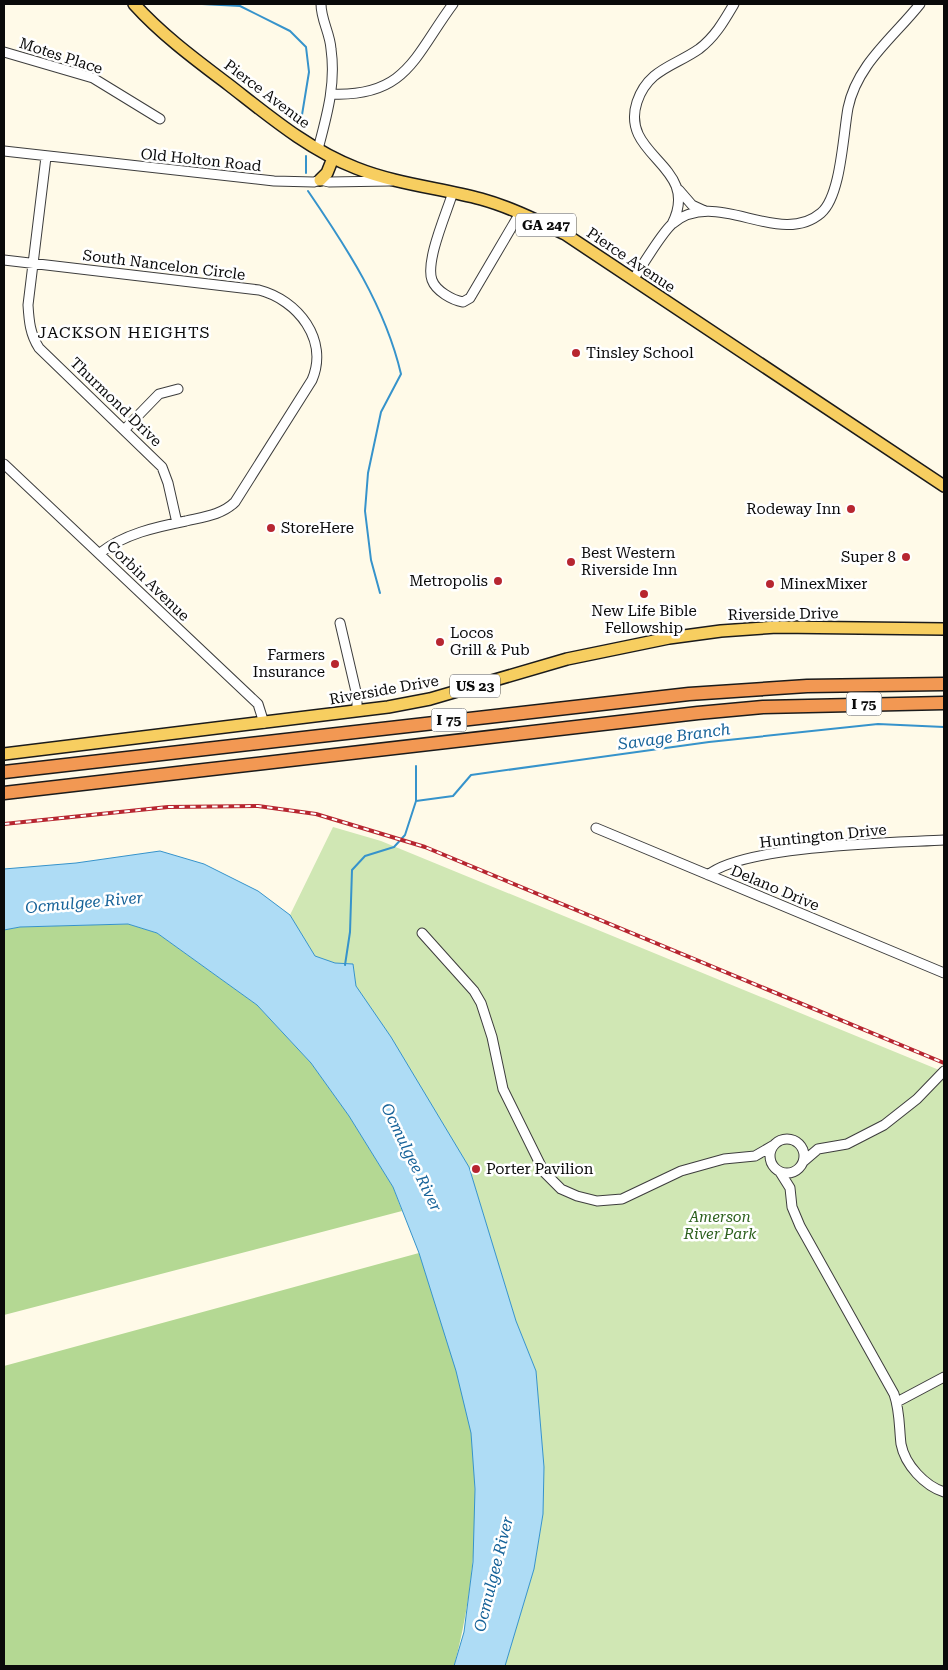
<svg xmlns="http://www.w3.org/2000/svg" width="948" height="1670" font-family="'Roboto Serif',serif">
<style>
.green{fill:#d0e7b4}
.forest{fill:#b4d893}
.water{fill:#aedcf5;stroke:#3693cb}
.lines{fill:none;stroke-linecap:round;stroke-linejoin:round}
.stream{stroke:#3693cb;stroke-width:2}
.minor-casing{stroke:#3d3d3d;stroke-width:11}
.major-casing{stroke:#1b1b1b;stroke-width:14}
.highway-casing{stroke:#1b1b1b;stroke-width:15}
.minor{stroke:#fff;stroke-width:9}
.major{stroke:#f7ce60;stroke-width:11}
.highway{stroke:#f29853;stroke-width:12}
.rail-casing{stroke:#b72630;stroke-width:4}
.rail{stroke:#fff;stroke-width:2;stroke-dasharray:5.5;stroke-linecap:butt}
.poi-dot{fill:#b72630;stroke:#fff;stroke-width:2}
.labels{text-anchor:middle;stroke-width:5;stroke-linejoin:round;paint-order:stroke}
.shield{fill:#fff;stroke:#545454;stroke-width:1}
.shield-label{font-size:14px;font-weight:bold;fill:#0a0a0a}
.street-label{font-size:15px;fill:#0a0a0a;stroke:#fff}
.poi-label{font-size:15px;fill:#0a0a0a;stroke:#fff;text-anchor:start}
.park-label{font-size:15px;font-style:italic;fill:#2c601d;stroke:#fff}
.neighbourhood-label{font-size:16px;letter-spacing:1px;fill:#0a0a0a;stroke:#fff}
.water-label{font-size:16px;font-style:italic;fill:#176399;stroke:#fff}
</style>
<rect width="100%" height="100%" fill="#fffae8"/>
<path class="green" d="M 333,827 L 381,841 L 944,1072 L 944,1666 L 505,1666 L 534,1569 L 543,1514 L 544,1467 L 536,1371 L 516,1321 L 469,1167 L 391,1037 L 356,986 L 353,964 L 335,963 L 315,956 L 290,915 Z"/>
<path class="forest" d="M 128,924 L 157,933 L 257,1005 L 311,1063 L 349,1116 L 393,1187 L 402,1211 L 4,1315 L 4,930 L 20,927 Z
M 419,1253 C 438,1312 460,1371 471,1432 C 473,1444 473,1458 474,1470 C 478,1536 471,1603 454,1666 L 4,1666 L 4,1366 Z"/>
<path class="water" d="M 160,851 L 204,864 L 258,891 L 290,915 L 315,956 L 335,963 L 353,964 L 356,986 L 391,1037 L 469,1167 L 516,1321 L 536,1371 L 544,1467 L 543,1514 L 534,1569 L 505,1666 L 454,1666 L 464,1632 L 473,1562 L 475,1489 L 471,1433 L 456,1371 L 419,1253 L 393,1187 L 349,1116 L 311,1063 L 257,1005 L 157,933 L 128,924 L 20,927 L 4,930 L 4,869 L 76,863 Z"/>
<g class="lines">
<path class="stream" d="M 202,4 L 240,6 L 290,31 L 306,47 L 309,72 L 301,121
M 306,156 L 306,173
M 308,191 C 347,248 385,306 401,374 L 381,412 L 368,473 L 365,511 L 371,560 L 380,593
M 416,801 L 453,796 L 471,775 L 709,742 L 878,724 L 944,727
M 345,965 L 350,932 L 352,870 L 365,856 L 394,847 L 405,835 L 416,801 L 416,766"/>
<defs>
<path id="minor" d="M 4,52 L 93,78 L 160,119
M 332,94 C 407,97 415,55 453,4
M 318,149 C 327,115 336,84 331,49 C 330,33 321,20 321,4
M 4,151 L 274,181 L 314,182 L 320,180 L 329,182 L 391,181
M 46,157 L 28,305 C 29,321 30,334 39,348 L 162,467 L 168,483 L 177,523
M 679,190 L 692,205 L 705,211
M 453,192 C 447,212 425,261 432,280 C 436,291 452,300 463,302 L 470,298 L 520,213
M 672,224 C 702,165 619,157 637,102 C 648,69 675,66 699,49 C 715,37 724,21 734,4
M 4,260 L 259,290 C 298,300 329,340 312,380 L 235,502 C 222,515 203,517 186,521 C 156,527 124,534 100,553
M 633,280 C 642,266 661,234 672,224 C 716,186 779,249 821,213 C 841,196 843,135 848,108 C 857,64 894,37 920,4
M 125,429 L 159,394 L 178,389
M 4,464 L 258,704 L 264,723
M 340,623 L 357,696 L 357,711
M 596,828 L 944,973
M 708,875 C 744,845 893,843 944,840
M 422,933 L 474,991 L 481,1003 L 492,1037 L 503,1089 L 544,1172 L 561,1189 L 577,1196 L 597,1201 L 622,1199 L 681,1171 L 724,1159 L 755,1156 L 774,1145
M770 1156a17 17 0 1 1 34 0a17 17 0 1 1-34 0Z
M 804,1161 L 818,1149 L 847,1144 L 884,1125 L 917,1099 L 944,1071
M 780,1172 L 790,1188 L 792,1207 L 800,1226 L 894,1394 C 900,1411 899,1427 901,1444 C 905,1465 925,1486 944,1492
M 897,1402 L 944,1377"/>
<path id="major" d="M 134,4 C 162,35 196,60 229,85 C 269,116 309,150 356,168 C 396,184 440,188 481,199 C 510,207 538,221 565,234 L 944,486
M 320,180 L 327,173 L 333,158
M 4,754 L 388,707 L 430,699 L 567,659 L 669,638 L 721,631 L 777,627 L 944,629"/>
<path id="highway" d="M 4,772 L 689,694 L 807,686 L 944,684
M 4,793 L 698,713 L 763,707 L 944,703"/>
</defs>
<use href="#minor" class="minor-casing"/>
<use href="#major" class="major-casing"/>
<use href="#highway" class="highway-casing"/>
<use href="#minor" class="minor"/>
<use href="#major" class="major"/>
<use href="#highway" class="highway"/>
<defs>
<path id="rail" d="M 4,824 L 168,807 L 258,806 L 316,814 L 425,847 L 944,1063"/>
</defs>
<use href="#rail" class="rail-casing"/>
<use href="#rail" class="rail"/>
</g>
<g class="poi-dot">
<circle cx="576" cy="353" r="5"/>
<circle cx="851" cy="509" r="5"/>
<circle cx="271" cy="528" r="5"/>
<circle cx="906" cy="557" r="5"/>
<circle cx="571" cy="562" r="5"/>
<circle cx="498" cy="581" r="5"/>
<circle cx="770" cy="584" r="5"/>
<circle cx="644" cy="594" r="5"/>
<circle cx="440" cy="642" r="5"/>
<circle cx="335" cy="664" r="5"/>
<circle cx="476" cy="1169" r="5"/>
</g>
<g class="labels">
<g class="shield">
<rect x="516" y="213.5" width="60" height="23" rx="4"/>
<rect x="450" y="674.5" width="50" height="23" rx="4"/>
<rect x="846.5" y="692.5" width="35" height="23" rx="4"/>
<rect x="431.5" y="708.5" width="35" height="23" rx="4"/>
</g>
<g class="shield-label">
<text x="546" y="230">GA 247</text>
<text x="475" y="691">US 23</text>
<text x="864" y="709">I 75</text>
<text x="449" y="725">I 75</text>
</g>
<g class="street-label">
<text transform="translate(61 56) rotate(18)" y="5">Motes Place</text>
<text transform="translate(267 94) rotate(37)" y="5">Pierce Avenue</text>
<text transform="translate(201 160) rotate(6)" y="5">Old Holton Road</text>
<text transform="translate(631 260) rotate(34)" y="5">Pierce Avenue</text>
<text transform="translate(164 265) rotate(7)" y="5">South Nancelon Circle</text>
<text transform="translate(116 402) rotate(44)" y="5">Thurmond Drive</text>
<text transform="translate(148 581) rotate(44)" y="5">Corbin Avenue</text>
<text transform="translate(783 614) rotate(-1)" y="5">Riverside Drive</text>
<text transform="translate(384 690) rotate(-10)" y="5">Riverside Drive</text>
<text transform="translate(823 836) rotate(-6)" y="5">Huntington Drive</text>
<text transform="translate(775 888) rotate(23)" y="5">Delano Drive</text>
</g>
<g class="poi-label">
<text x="586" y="358">Tinsley School</text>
<text x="841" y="514" text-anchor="end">Rodeway Inn</text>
<text x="281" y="533">StoreHere</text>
<text x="581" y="558">Best Western<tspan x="581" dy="17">Riverside Inn</tspan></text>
<text x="896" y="562" text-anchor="end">Super 8</text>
<text x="488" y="586" text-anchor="end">Metropolis</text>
<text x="780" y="589">MinexMixer</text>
<text x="644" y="616" text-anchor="middle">New Life Bible<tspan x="644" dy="17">Fellowship</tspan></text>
<text x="450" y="638">Locos<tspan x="450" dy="17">Grill &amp; Pub</tspan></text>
<text x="325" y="660" text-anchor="end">Farmers<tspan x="325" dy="17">Insurance</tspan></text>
<text x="486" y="1174">Porter Pavilion</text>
</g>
<g class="park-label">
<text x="720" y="1222">Amerson<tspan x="720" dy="17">River Park</tspan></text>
</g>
<g class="neighbourhood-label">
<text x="124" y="338">JACKSON HEIGHTS</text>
</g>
<g class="water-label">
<text transform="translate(674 736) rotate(-8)" y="6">Savage Branch</text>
<text transform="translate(84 902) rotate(-5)" y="6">Ocmulgee River</text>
<text transform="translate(412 1157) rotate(64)" y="6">Ocmulgee River</text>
<text transform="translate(493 1574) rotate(-76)" y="6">Ocmulgee River</text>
</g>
</g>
<rect width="948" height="1670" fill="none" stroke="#0a0a0a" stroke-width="10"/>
</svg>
